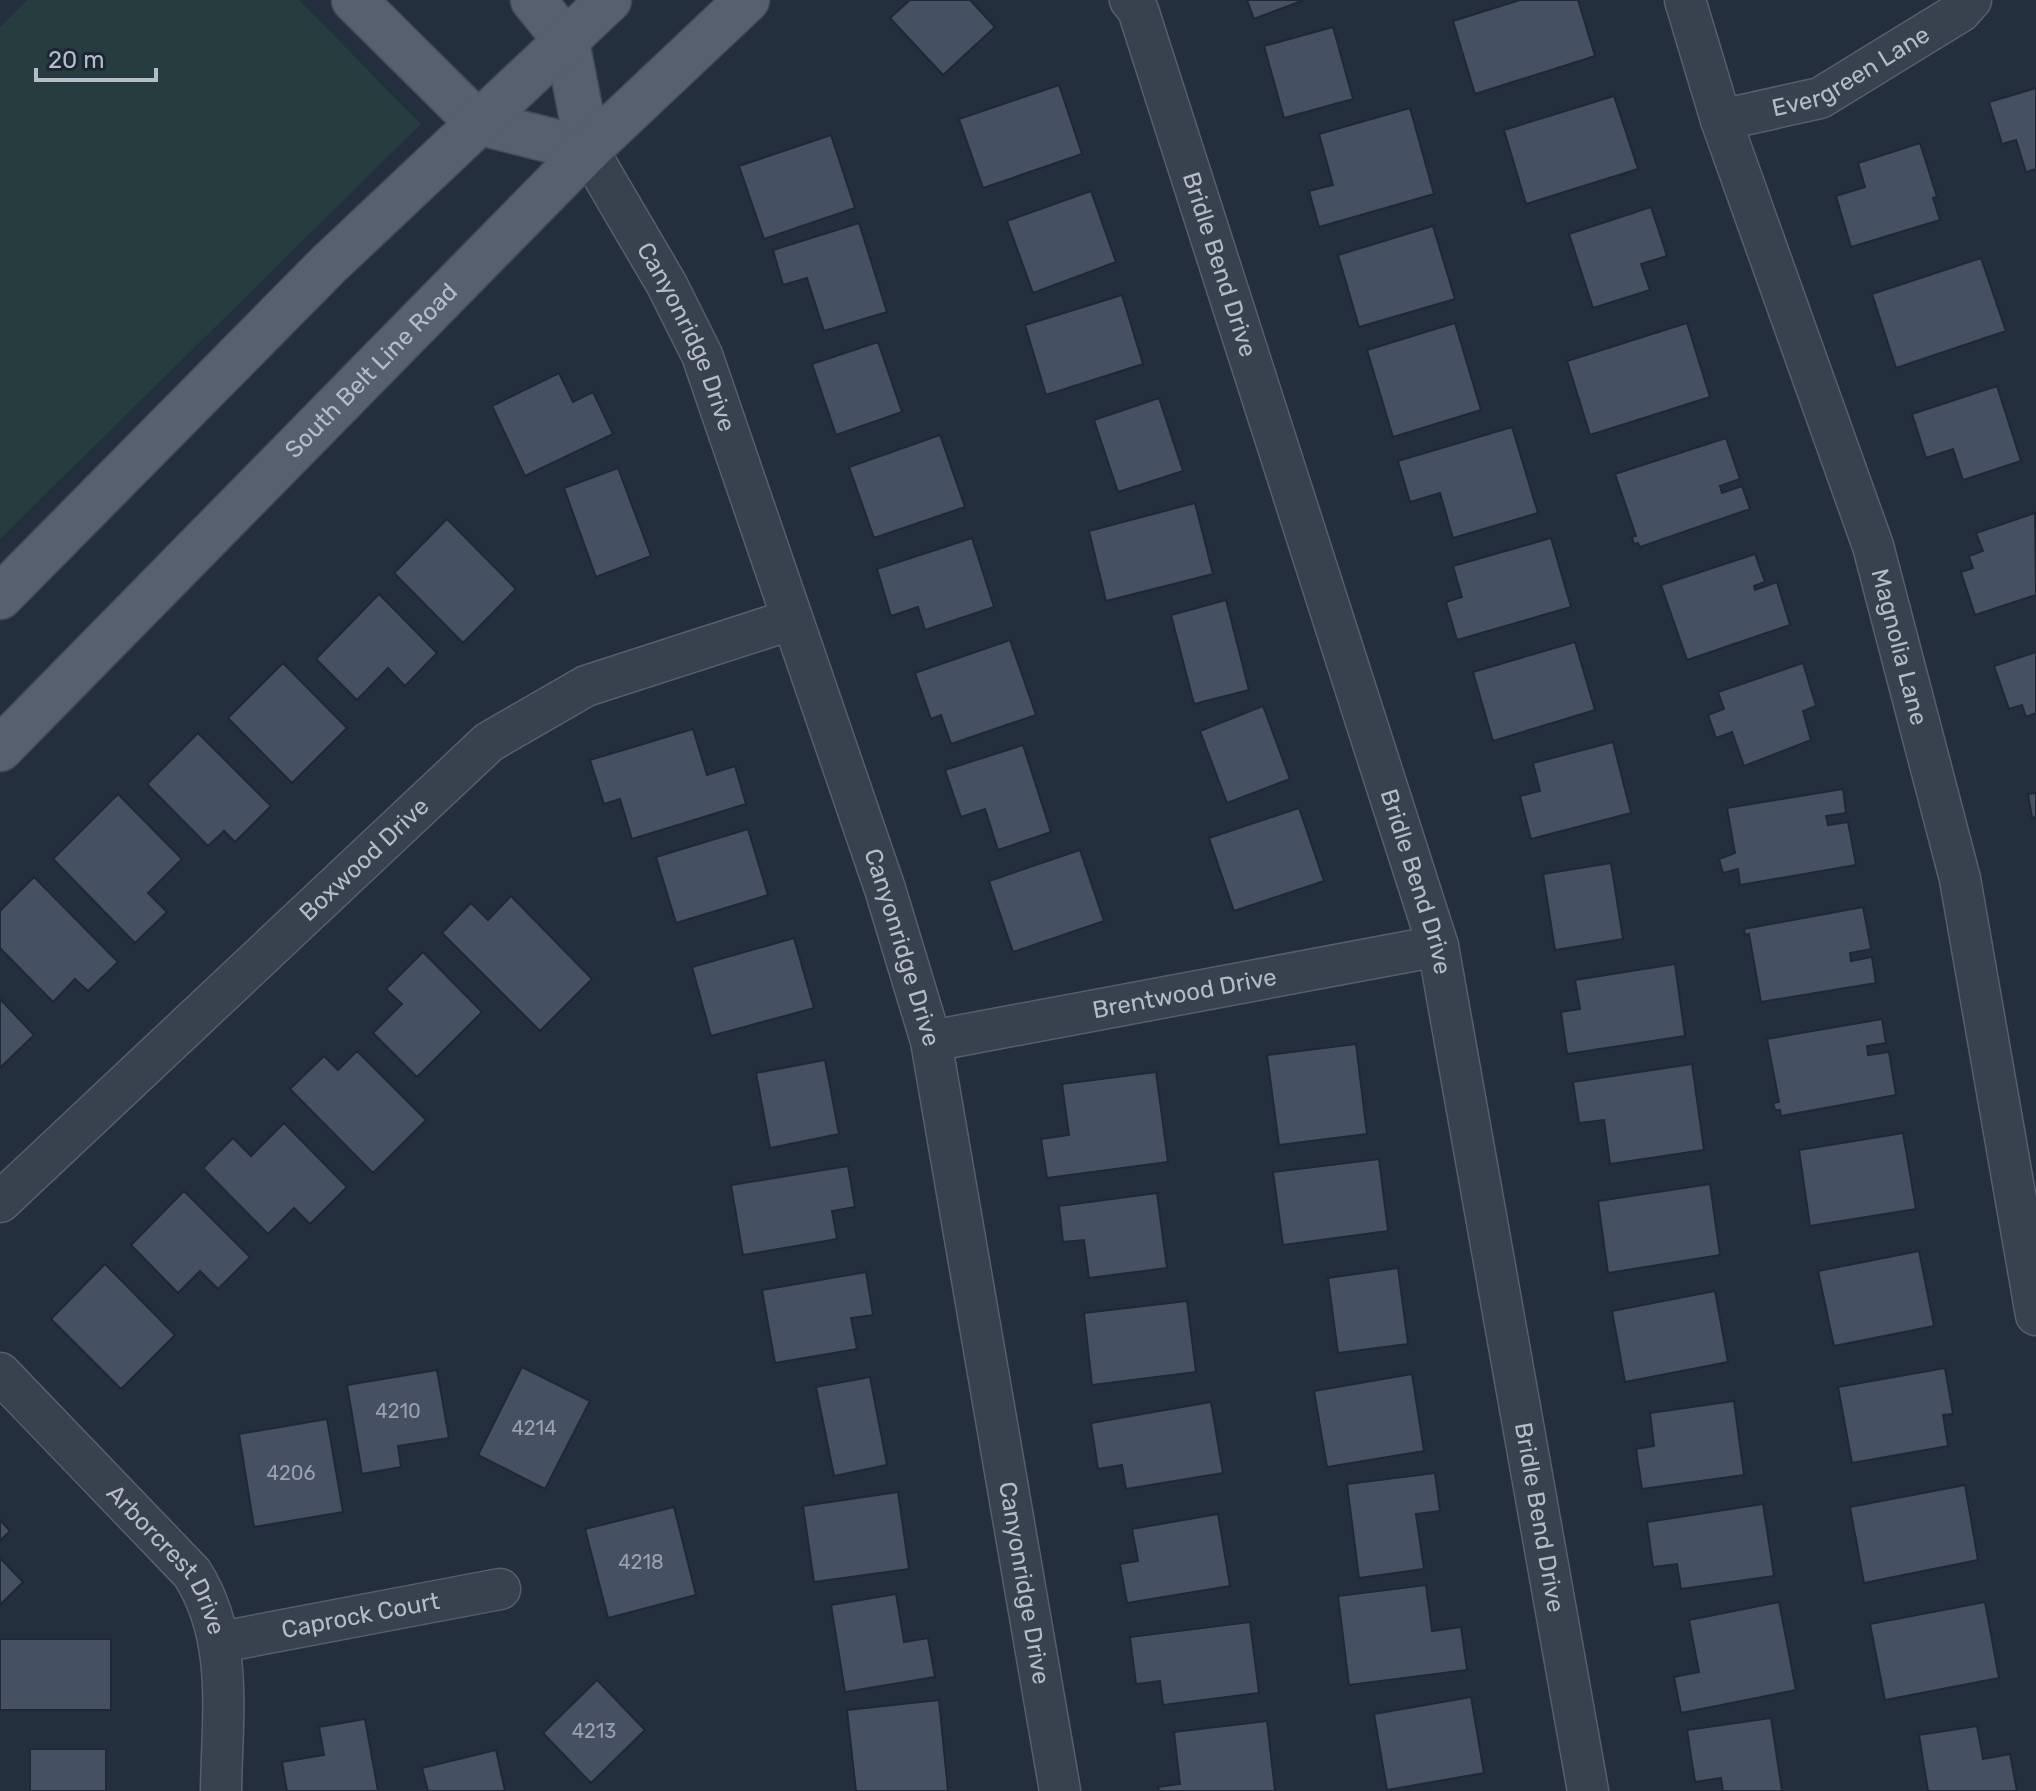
<svg xmlns="http://www.w3.org/2000/svg" width="2036" height="1791" font-family="Rubik,sans-serif">
<style>
.green{fill:#263c3f}
.building{fill:#455162;stroke:#1f2835;stroke-width:2}
.lines{fill:none;stroke-linecap:round;stroke-linejoin:round}
.minor-casing{stroke:#565f6c;stroke-width:43}
.major-casing{stroke:#414a57;stroke-width:47}
.minor{stroke:#38414e;stroke-width:40}
.major{stroke:#56606e;stroke-width:44}
.labels{text-anchor:middle;stroke-width:6;stroke-linejoin:round;paint-order:stroke}
.number-label{font-size:20px;fill:#98a1af}
.street-label{font-size:24px;fill:#b4bcc9;stroke:#1d2633}
</style>
<rect width="100%" height="100%" fill="#242f3e"/>
<path class="green" d="M 27,0 L 299,0 L 421,124 L 0,539 L 0,27 Z"/>
<path class="building" d="M 910,0 L 970,0 L 995,27 L 943,75 L 890,18 Z
M 1247,0 L 1304,0 L 1254,19 Z
M 1520,0 L 1578,0 L 1595,56 L 1475,94 L 1453,21 Z
M 1333,27 L 1353,99 L 1284,118 L 1264,46 Z
M 1059,85 L 1082,154 L 983,188 L 959,119 Z
M 2036,88 L 2036,169 L 2026,172 L 2016,140 L 2002,144 L 1989,102 Z
M 1614,96 L 1638,169 L 1526,204 L 1504,130 Z
M 1410,108 L 1434,194 L 1319,227 L 1309,191 L 1333,185 L 1319,134 Z
M 831,135 L 855,208 L 764,239 L 739,166 Z
M 1920,143 L 1937,197 L 1933,198 L 1940,220 L 1851,247 L 1836,196 L 1865,187 L 1858,163 Z
M 1091,191 L 1116,262 L 1033,293 L 1007,221 Z
M 1651,207 L 1667,256 L 1641,264 L 1650,290 L 1593,308 L 1569,234 Z
M 859,223 L 887,312 L 824,331 L 807,278 L 783,285 L 773,250 Z
M 1433,226 L 1455,299 L 1359,327 L 1338,255 Z
M 1981,258 L 2006,331 L 1896,368 L 1872,294 Z
M 1122,295 L 1143,364 L 1046,395 L 1025,325 Z
M 1455,323 L 1481,410 L 1393,437 L 1367,350 Z
M 1687,323 L 1710,397 L 1590,435 L 1567,361 Z
M 878,342 L 902,412 L 836,435 L 812,364 Z
M 559,373 L 573,402 L 593,392 L 613,434 L 525,476 L 492,406 Z
M 1997,386 L 2021,461 L 1963,480 L 1953,449 L 1926,458 L 1912,414 Z
M 1159,398 L 1183,471 L 1118,492 L 1094,420 Z
M 1512,427 L 1538,513 L 1453,538 L 1440,493 L 1410,502 L 1398,461 Z
M 940,435 L 965,507 L 874,538 L 849,467 Z
M 1726,438 L 1740,479 L 1720,486 L 1722,493 L 1742,486 L 1750,509 L 1640,547 L 1638,543 L 1634,544 L 1632,537 L 1636,536 L 1615,474 Z
M 618,468 L 651,556 L 596,577 L 564,488 Z
M 1195,503 L 1213,574 L 1106,601 L 1089,531 Z
M 2035,513 L 2036,595 L 1975,615 L 1961,572 L 1973,568 L 1969,556 L 1983,551 L 1976,533 Z
M 447,519 L 516,589 L 463,643 L 394,573 Z
M 972,538 L 994,607 L 925,630 L 918,607 L 891,616 L 877,569 Z
M 1551,538 L 1571,607 L 1457,640 L 1446,602 L 1462,597 L 1453,566 Z
M 1755,554 L 1765,582 L 1754,586 L 1755,590 L 1777,582 L 1790,625 L 1687,660 L 1661,585 Z
M 379,594 L 437,653 L 405,686 L 388,668 L 357,700 L 316,659 Z
M 1226,600 L 1249,690 L 1194,704 L 1171,615 Z
M 1010,640 L 1036,715 L 951,744 L 941,715 L 931,719 L 915,673 Z
M 1575,642 L 1595,710 L 1493,741 L 1473,672 Z
M 2036,652 L 2036,713 L 2026,717 L 2022,705 L 2009,709 L 1994,666 Z
M 283,663 L 347,728 L 292,783 L 228,718 Z
M 1803,663 L 1816,706 L 1803,711 L 1811,740 L 1744,766 L 1732,732 L 1716,738 L 1708,715 L 1724,709 L 1718,692 Z
M 1263,706 L 1290,779 L 1227,803 L 1200,731 Z
M 693,729 L 707,775 L 735,766 L 746,804 L 632,839 L 620,799 L 604,804 L 590,760 Z
M 198,733 L 271,806 L 235,842 L 224,831 L 208,846 L 147,784 Z
M 1613,742 L 1631,813 L 1531,839 L 1520,796 L 1540,791 L 1533,763 Z
M 1023,745 L 1051,832 L 998,850 L 985,809 L 961,817 L 945,770 Z
M 1843,789 L 1846,813 L 1826,816 L 1828,825 L 1848,822 L 1856,865 L 1740,885 L 1738,869 L 1723,873 L 1719,859 L 1735,853 L 1727,808 Z
M 2036,793 L 2036,817 L 2032,818 L 2028,794 Z
M 118,794 L 182,859 L 148,893 L 167,912 L 135,943 L 53,859 Z
M 1299,808 L 1324,881 L 1234,911 L 1209,838 Z
M 748,829 L 768,895 L 676,923 L 656,857 Z
M 1080,850 L 1104,921 L 1013,952 L 989,881 Z
M 1611,863 L 1623,939 L 1555,950 L 1543,874 Z
M 34,877 L 118,962 L 88,991 L 75,979 L 53,1002 L 0,948 L 0,911 Z
M 511,896 L 592,979 L 540,1031 L 442,933 L 471,903 L 488,920 Z
M 1863,907 L 1871,949 L 1850,953 L 1851,961 L 1872,957 L 1876,983 L 1761,1002 L 1749,934 L 1745,935 L 1744,929 Z
M 794,938 L 814,1008 L 711,1036 L 692,967 Z
M 423,952 L 482,1012 L 417,1077 L 373,1033 L 402,1004 L 386,989 Z
M 1675,964 L 1685,1036 L 1567,1054 L 1561,1012 L 1580,1009 L 1575,980 Z
M 0,999 L 34,1035 L 0,1068 Z
M 1882,1019 L 1886,1043 L 1867,1046 L 1868,1055 L 1889,1052 L 1896,1095 L 1781,1116 L 1780,1110 L 1775,1110 L 1773,1103 L 1779,1102 L 1767,1039 Z
M 1356,1044 L 1367,1134 L 1279,1145 L 1267,1055 Z
M 357,1051 L 426,1120 L 373,1173 L 290,1089 L 324,1056 L 338,1070 Z
M 825,1060 L 839,1134 L 770,1148 L 756,1073 Z
M 1692,1064 L 1704,1150 L 1610,1164 L 1604,1120 L 1579,1123 L 1573,1082 Z
M 1156,1072 L 1168,1162 L 1047,1178 L 1041,1139 L 1069,1135 L 1062,1084 Z
M 284,1123 L 347,1187 L 310,1224 L 294,1208 L 268,1234 L 203,1168 L 233,1138 L 251,1156 Z
M 1903,1133 L 1916,1209 L 1810,1226 L 1799,1150 Z
M 1379,1159 L 1388,1231 L 1283,1245 L 1273,1172 Z
M 848,1166 L 855,1207 L 832,1211 L 837,1239 L 743,1255 L 731,1185 Z
M 1710,1184 L 1720,1255 L 1608,1273 L 1598,1201 Z
M 184,1191 L 250,1257 L 218,1289 L 200,1271 L 178,1293 L 131,1245 Z
M 1157,1193 L 1167,1268 L 1089,1278 L 1084,1240 L 1063,1242 L 1059,1206 Z
M 1919,1251 L 1934,1326 L 1834,1346 L 1818,1271 Z
M 105,1264 L 175,1335 L 121,1389 L 51,1319 Z
M 1398,1268 L 1408,1344 L 1338,1353 L 1328,1278 Z
M 866,1272 L 873,1315 L 851,1318 L 857,1349 L 775,1363 L 762,1290 Z
M 1715,1291 L 1728,1362 L 1625,1382 L 1612,1311 Z
M 1187,1301 L 1196,1372 L 1092,1385 L 1084,1313 Z
M 522,1367 L 590,1401 L 545,1489 L 478,1455 Z
M 1945,1368 L 1953,1414 L 1943,1415 L 1948,1446 L 1852,1463 L 1838,1387 Z
M 437,1370 L 449,1438 L 398,1446 L 401,1467 L 362,1474 L 347,1385 Z
M 1412,1374 L 1424,1451 L 1327,1467 L 1314,1391 Z
M 870,1377 L 887,1465 L 834,1476 L 816,1387 Z
M 1734,1401 L 1744,1475 L 1642,1489 L 1636,1449 L 1654,1446 L 1650,1413 Z
M 1211,1402 L 1223,1473 L 1126,1489 L 1122,1465 L 1098,1469 L 1091,1423 Z
M 327,1419 L 343,1512 L 254,1527 L 239,1434 Z
M 1435,1473 L 1440,1511 L 1416,1514 L 1424,1569 L 1359,1578 L 1347,1484 Z
M 1965,1485 L 1978,1560 L 1864,1583 L 1850,1507 Z
M 898,1492 L 909,1569 L 814,1582 L 803,1506 Z
M 1763,1504 L 1774,1576 L 1681,1589 L 1677,1564 L 1653,1567 L 1647,1522 Z
M 674,1507 L 696,1595 L 608,1618 L 585,1529 Z
M 1218,1514 L 1230,1586 L 1127,1603 L 1120,1564 L 1138,1561 L 1132,1529 Z
M 0,1520 L 10,1531 L 0,1541 Z
M 0,1558 L 23,1582 L 0,1605 Z
M 1426,1585 L 1432,1631 L 1461,1627 L 1467,1670 L 1349,1685 L 1338,1596 Z
M 896,1594 L 904,1642 L 928,1638 L 935,1677 L 845,1692 L 831,1605 Z
M 1779,1602 L 1796,1690 L 1681,1713 L 1674,1677 L 1699,1672 L 1689,1620 Z
M 1985,1602 L 1999,1678 L 1885,1700 L 1870,1624 Z
M 1250,1622 L 1259,1693 L 1163,1705 L 1160,1681 L 1136,1684 L 1130,1637 Z
M 0,1639 L 111,1639 L 111,1710 L 0,1710 Z
M 597,1680 L 645,1730 L 591,1783 L 543,1733 Z
M 1471,1697 L 1484,1773 L 1387,1790 L 1374,1714 Z
M 939,1700 L 948,1791 L 856,1791 L 847,1710 Z
M 1771,1718 L 1782,1791 L 1723,1791 L 1721,1778 L 1695,1782 L 1687,1730 Z
M 365,1719 L 378,1791 L 287,1791 L 282,1762 L 324,1755 L 319,1727 Z
M 1267,1721 L 1275,1791 L 1159,1791 L 1158,1787 L 1180,1784 L 1174,1732 Z
M 1977,1726 L 1983,1759 L 2010,1754 L 2017,1791 L 1928,1791 L 1919,1735 Z
M 30,1749 L 106,1749 L 106,1791 L 30,1791 Z
M 496,1750 L 505,1791 L 428,1791 L 422,1768 Z"/>
<g class="lines">
<defs>
<g id="minor">
<path id="s1" d="M 1130,0 L 1138,10 L 1438,946 L 1588,1791"/>
<path id="s2" d="M 1685,0 L 1721,120 L 1873,546 L 1960,879 L 2036,1315"/>
<path id="s3" d="M 1721,120 L 1820,98 L 1960,12 L 1971,0"/>
<path id="s4" d="M 588,150 L 667,285 L 702,355 L 885,889 L 931,1041 L 1060,1791"/>
<path id="s5" d="M 931,1041 L 1438,946"/>
<path id="s6" d="M 0,1202 L 489,742 L 586,686 L 790,620"/>
<path id="s7" d="M 0,1373 L 192,1573 C 234,1639 222,1715 221,1791"/>
<path id="s8" d="M 221,1642 L 500,1589"/>
</g>
<g id="major">
<path d="M 354,0 L 477,122 L 588,150"/>
<path d="M 533,0 L 567,42 L 588,150"/>
<path d="M 0,597 L 328,265 L 609,0"/>
<path id="s9" d="M 0,749 L 588,150 L 747,0"/>
</g>
</defs>
<use href="#minor" class="minor-casing"/>
<use href="#major" class="major-casing"/>
<use href="#minor" class="minor"/>
<use href="#major" class="major"/>
</g>
<g class="labels">
<g class="number-label">
<text x="398" y="1418">4210</text>
<text x="534" y="1435">4214</text>
<text x="291" y="1480">4206</text>
<text x="641" y="1569">4218</text>
<text x="594" y="1738">4213</text>
</g>
<g class="street-label">
<text dy="8" stroke="none"><textPath href="#s3" startOffset="140">Evergreen Lane</textPath></text>
<text dy="8" stroke="none"><textPath href="#s1" startOffset="280">Bridle Bend Drive</textPath></text>
<text dy="8" stroke="none"><textPath href="#s4" startOffset="212">Canyonridge Drive</textPath></text>
<text dy="8" stroke="none"><textPath href="#s9" startOffset="530">South Belt Line Road</textPath></text>
<text dy="8" stroke="none"><textPath href="#s2" startOffset="682">Magnolia Lane</textPath></text>
<text dy="8" stroke="none"><textPath href="#s6" startOffset="500">Boxwood Drive</textPath></text>
<text dy="8" stroke="none"><textPath href="#s1" startOffset="928">Bridle Bend Drive</textPath></text>
<text dy="8" stroke="none"><textPath href="#s4" startOffset="860">Canyonridge Drive</textPath></text>
<text dy="8" stroke="none"><textPath href="#s5" startOffset="258">Brentwood Drive</textPath></text>
<text dy="8" stroke="none"><textPath href="#s1" startOffset="1576">Bridle Bend Drive</textPath></text>
<text dy="8" stroke="none"><textPath href="#s7" startOffset="252">Arborcrest Drive</textPath></text>
<text dy="8" stroke="none"><textPath href="#s4" startOffset="1508">Canyonridge Drive</textPath></text>
<text dy="8" stroke="none"><textPath href="#s8" startOffset="142">Caprock Court</textPath></text>
</g>
</g>
<path d="M36 68v12h120v-12" fill="none" stroke="#b4bcc9" stroke-width="4"/>
<text x="48" y="68" font-size="24" fill="#b4bcc9" stroke="#1d2633" stroke-width="6" paint-order="stroke">20 m</text>
</svg>
